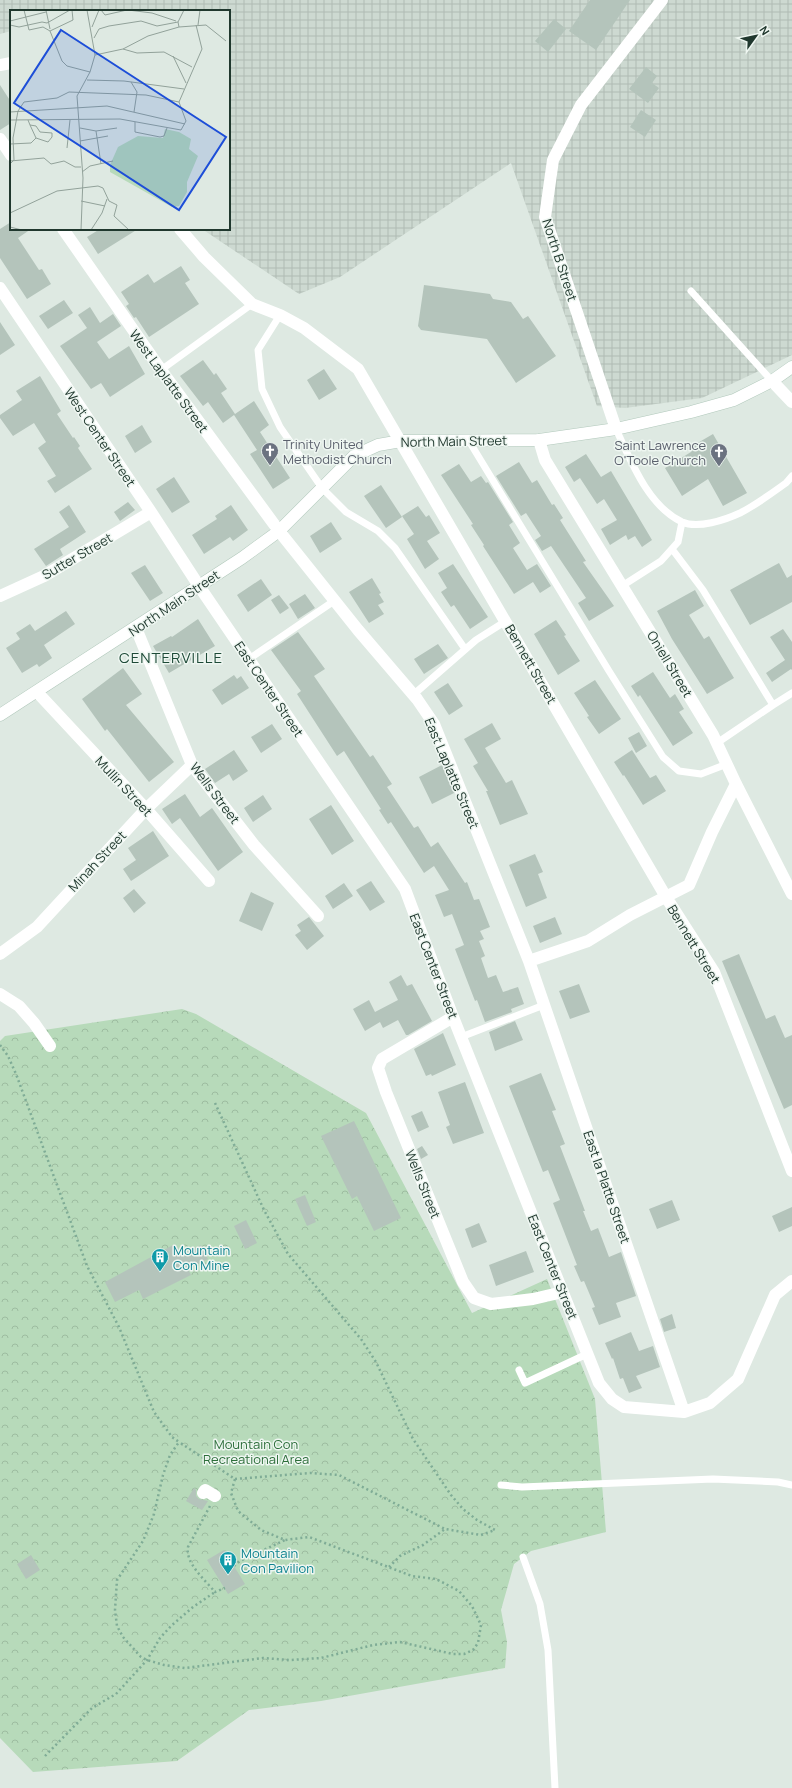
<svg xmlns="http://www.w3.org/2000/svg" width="792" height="1788" font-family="Manrope,sans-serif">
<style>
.industrial{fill:url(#industrial-grid)}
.park{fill:url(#park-crowns)}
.building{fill:#b4c4bb}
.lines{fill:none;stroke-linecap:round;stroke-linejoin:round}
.secondary-casing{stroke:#b2c9bc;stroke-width:13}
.path{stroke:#7fac96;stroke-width:2.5;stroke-dasharray:2 3;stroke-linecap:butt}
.lane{stroke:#fff;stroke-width:7}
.street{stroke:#fff;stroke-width:12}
.secondary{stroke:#fff;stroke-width:12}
.labels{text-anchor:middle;stroke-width:3;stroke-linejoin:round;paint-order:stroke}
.street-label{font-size:13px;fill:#20382e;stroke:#eef6f1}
.worship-label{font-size:13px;fill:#5b616d;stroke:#eef6f1;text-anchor:start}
.culture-label{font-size:13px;fill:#0d838f;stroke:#eef6f1;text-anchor:start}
.park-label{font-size:13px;fill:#2c6e3a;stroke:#eef6f1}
.quarter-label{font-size:15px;letter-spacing:1px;fill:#1d4a37;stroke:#eef6f1}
.inset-road{fill:none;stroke:#92a29a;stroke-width:1}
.view{fill:#1d4ed8;fill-opacity:0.15;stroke:#1d4ed8;stroke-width:2}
.inset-edge{fill:none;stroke:#20382e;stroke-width:2}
</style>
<defs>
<pattern id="industrial-grid" width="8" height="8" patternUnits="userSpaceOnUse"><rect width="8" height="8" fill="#cdd9d1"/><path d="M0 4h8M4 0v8" fill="none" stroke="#b0bbb4"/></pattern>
<pattern id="park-crowns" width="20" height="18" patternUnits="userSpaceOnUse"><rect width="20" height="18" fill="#b7daba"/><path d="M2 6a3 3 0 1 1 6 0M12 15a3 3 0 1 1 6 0" fill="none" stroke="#9dbca0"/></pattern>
</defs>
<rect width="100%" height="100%" fill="#dee9e2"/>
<path class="industrial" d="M 0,0 L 792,0 L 792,355 L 702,398 L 625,408 L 597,406 L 511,163 L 340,277 L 299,294 L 202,229 L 229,229 L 229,11 L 11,11 L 11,31 L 0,34 Z"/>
<path class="park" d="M 182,1009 L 196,1014 L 366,1113 L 472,1313 L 547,1279 L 595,1399 L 606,1532 L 531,1551 L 514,1564 L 501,1610 L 507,1642 L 505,1668 L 321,1701 L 249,1710 L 177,1761 L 33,1772 L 0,1738 L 0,1041 L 5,1036 Z"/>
<path class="building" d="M 590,0 L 630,0 L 596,50 L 569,31 Z
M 554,19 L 566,29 L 548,52 L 535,41 Z
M 646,67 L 657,76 L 652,83 L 659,88 L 648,103 L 629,89 Z
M 0,85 L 11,102 L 11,123 L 0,130 Z
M 641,110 L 656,120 L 645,137 L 630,127 Z
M 11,222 L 11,229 L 31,229 L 18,238 L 39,270 L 42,269 L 51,284 L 27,299 L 0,258 L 0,229 Z
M 100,229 L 138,229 L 98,254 L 87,237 Z
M 181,266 L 190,280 L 185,283 L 199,304 L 149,337 L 136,317 L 134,318 L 126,306 L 129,304 L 121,292 L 148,274 L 154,283 Z
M 424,285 L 490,294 L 493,299 L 511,302 L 523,319 L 528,316 L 556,356 L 516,383 L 487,339 L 421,330 L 418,326 Z
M 64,300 L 73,313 L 48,329 L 39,316 Z
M 90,307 L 100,323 L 113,314 L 121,326 L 97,342 L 109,359 L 129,346 L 145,374 L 110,397 L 101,383 L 91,389 L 60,346 L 87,328 L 78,315 Z
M 0,322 L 15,345 L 0,355 Z
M 203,360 L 214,375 L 216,373 L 227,389 L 221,393 L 235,414 L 254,401 L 269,425 L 260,432 L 290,478 L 273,489 L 250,454 L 257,450 L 234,415 L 223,423 L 208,402 L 203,406 L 180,376 Z
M 324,369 L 337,389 L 319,400 L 307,380 Z
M 40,376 L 61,411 L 57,414 L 73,438 L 74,437 L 80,446 L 78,448 L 92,469 L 55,493 L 47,481 L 56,476 L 38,448 L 46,442 L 34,423 L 13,436 L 0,418 L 0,415 L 22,400 L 16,391 Z
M 142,425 L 152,442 L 135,453 L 125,436 Z
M 713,434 L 747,493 L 723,506 L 708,479 L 682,496 L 665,468 L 691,452 L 689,448 Z
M 586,454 L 601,477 L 611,471 L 652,540 L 642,547 L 635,536 L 628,540 L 626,535 L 610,545 L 601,529 L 617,520 L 604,499 L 597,504 L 580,478 L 574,482 L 565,467 Z
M 519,462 L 532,483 L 537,480 L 552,505 L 554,504 L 563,518 L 560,520 L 586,561 L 583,562 L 614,606 L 589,621 L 578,603 L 586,598 L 551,546 L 542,551 L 535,540 L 541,536 L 526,513 L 521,516 L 496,476 Z
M 459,464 L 471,482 L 481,476 L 486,483 L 488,482 L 513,522 L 509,525 L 520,543 L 513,548 L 527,570 L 537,564 L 551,586 L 540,593 L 533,582 L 514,594 L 483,546 L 484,545 L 471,525 L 473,524 L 441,475 Z
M 174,477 L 190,502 L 172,513 L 156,489 Z
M 381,485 L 402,517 L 386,528 L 364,496 Z
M 128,502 L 135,510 L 120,521 L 114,512 Z
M 69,505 L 86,532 L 60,549 L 63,555 L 46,566 L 34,549 L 69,527 L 59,512 Z
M 231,505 L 248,530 L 233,541 L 230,537 L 204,554 L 192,535 L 217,519 L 215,516 Z
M 418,506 L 426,517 L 429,515 L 440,533 L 427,541 L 439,559 L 425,569 L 407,539 L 414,534 L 402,516 Z
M 331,522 L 342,539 L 320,553 L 310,536 Z
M 779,563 L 787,578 L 792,575 L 792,602 L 750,625 L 730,590 Z
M 453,564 L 488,617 L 470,629 L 454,605 L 451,607 L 441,592 L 447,588 L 438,573 Z
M 145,565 L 163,593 L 150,601 L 131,573 Z
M 372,578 L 381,593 L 379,594 L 384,602 L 378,605 L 384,614 L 369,623 L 349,592 Z
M 261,579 L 272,595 L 248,612 L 237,595 Z
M 695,590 L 704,606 L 689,615 L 704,639 L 709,636 L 734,678 L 707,694 L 672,639 L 657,611 Z
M 305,594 L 315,608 L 298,619 L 289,604 Z
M 279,595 L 289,608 L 280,614 L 271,600 Z
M 66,611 L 75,624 L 44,645 L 52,658 L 39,667 L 37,664 L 22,673 L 6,648 L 20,639 L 16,633 L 30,624 L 35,631 Z
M 198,619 L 215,646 L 169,673 L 153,646 L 171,636 L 172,637 Z
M 556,620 L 566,635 L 564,636 L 580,661 L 558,675 L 534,634 Z
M 783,629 L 792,642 L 792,670 L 791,669 L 772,682 L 766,673 L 785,660 L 770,637 Z
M 298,632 L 325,669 L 314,676 L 370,757 L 373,755 L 392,784 L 387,787 L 414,828 L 418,826 L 431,847 L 438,842 L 465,883 L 467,882 L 474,900 L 479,899 L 490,927 L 480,931 L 484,939 L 479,941 L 485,956 L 481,958 L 488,978 L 496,975 L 503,992 L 518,987 L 524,1004 L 511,1009 L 512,1012 L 485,1022 L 477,1000 L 475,1001 L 455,949 L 464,945 L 452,914 L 444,917 L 435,895 L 449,890 L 434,866 L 424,873 L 391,822 L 388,824 L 379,810 L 381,809 L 344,751 L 337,756 L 297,694 L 301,691 L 271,650 Z
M 438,644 L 448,658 L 424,674 L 414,659 Z
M 123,668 L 142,694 L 126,705 L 174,762 L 149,782 L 107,729 L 105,731 L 82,699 Z
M 653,672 L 670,698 L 675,694 L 684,709 L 679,712 L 693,733 L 673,746 L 640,695 L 638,697 L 631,686 Z
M 234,675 L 237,679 L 241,676 L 249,688 L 222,705 L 212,690 Z
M 595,680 L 621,719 L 599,734 L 587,717 L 589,716 L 574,693 Z
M 448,683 L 463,706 L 449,715 L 434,692 Z
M 492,723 L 501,739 L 485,748 L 506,783 L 512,780 L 528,814 L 500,825 L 486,791 L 488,791 L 473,766 L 478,763 L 464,739 Z
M 272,724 L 282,739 L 261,753 L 251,737 Z
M 639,732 L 647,746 L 636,753 L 628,738 Z
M 234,750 L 248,771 L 233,781 L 229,774 L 215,783 L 205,769 Z
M 632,750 L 650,778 L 656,775 L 666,791 L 643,805 L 624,775 L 623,776 L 614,762 Z
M 442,765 L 454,793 L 432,804 L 419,777 Z
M 185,794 L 200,817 L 212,808 L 243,852 L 218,871 L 180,818 L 172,824 L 162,809 Z
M 263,795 L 272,809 L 253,822 L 244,808 Z
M 331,805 L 354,841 L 332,855 L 309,819 Z
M 153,831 L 169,856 L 131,881 L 123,869 L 136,860 L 128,848 Z
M 535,854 L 543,872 L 538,874 L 547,898 L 526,907 L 509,865 Z
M 371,881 L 385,902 L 370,911 L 356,890 Z
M 344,883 L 353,896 L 333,909 L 325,896 Z
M 134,889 L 146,903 L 134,913 L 123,898 Z
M 251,892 L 274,903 L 262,931 L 239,921 Z
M 309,917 L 324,936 L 307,950 L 295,935 L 301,931 L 297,925 Z
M 555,917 L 562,934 L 540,943 L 533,926 Z
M 739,954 L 766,1019 L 775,1015 L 785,1038 L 792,1035 L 792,1105 L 784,1109 L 722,961 Z
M 401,975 L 407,986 L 412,984 L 432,1021 L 408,1035 L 406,1035 L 398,1020 L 383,1028 L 380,1022 L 365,1031 L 353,1009 L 369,1000 L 375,1012 L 398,1000 L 389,982 Z
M 579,984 L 590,1012 L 570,1019 L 559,991 Z
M 515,1021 L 523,1040 L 495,1051 L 489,1032 Z
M 443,1033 L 456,1065 L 432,1076 L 431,1074 L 426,1076 L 414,1049 Z
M 541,1073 L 556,1110 L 552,1111 L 565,1144 L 560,1146 L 585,1211 L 583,1211 L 591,1231 L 598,1228 L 609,1257 L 621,1252 L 636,1296 L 616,1303 L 621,1317 L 599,1325 L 592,1308 L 595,1307 L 584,1281 L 581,1282 L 574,1266 L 577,1265 L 553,1203 L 560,1200 L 548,1170 L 543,1172 L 509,1086 Z
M 465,1082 L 484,1133 L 453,1144 L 446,1127 L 450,1125 L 438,1092 Z
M 422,1111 L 429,1127 L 418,1132 L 411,1116 Z
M 354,1121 L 401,1218 L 374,1231 L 357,1196 L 352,1199 L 321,1136 Z
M 422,1146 L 428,1155 L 421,1159 L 417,1149 Z
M 305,1195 L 316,1222 L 307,1226 L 295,1199 Z
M 672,1200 L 680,1220 L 657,1229 L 649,1209 Z
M 792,1207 L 792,1226 L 779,1232 L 772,1216 Z
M 246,1220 L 257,1243 L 245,1249 L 234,1226 Z
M 479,1223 L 487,1242 L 472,1248 L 465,1229 Z
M 175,1244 L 181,1255 L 201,1245 L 208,1259 L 188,1269 L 191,1275 L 143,1299 L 139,1290 L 115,1302 L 105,1282 Z
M 526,1251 L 534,1272 L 496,1286 L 489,1265 Z
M 672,1314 L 676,1328 L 664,1332 L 660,1319 Z
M 631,1332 L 639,1351 L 653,1346 L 660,1367 L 636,1376 L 642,1388 L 629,1393 L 623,1378 L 620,1379 L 613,1358 L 612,1359 L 605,1343 Z
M 194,1488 L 196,1490 L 196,1496 L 199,1499 L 208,1501 L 202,1510 L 186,1501 Z
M 224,1550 L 245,1584 L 228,1594 L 207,1560 Z
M 31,1555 L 40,1570 L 26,1579 L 17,1564 Z"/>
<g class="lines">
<defs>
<path id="secondary" d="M 0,715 L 242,558 L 279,531 L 354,456 L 378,445 L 401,441 L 539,440 L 616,429 L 691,412 L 734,400 L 772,381 L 792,367"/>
</defs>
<use href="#secondary" class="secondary-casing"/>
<path class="path" d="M 0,1045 L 8,1056 L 16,1074 L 87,1266 L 119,1327 L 154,1412 L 172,1437 L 179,1442 L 170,1455 L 163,1475 L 154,1514 L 143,1541 L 117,1580 L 115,1610 L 117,1626 L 123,1637 L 141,1657 L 147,1660 L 164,1665 L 185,1668 L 263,1658 L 290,1660 L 321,1658 L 373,1645 L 400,1642 L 453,1654 L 464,1654 L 473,1650 L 478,1643 L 481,1625 L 472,1606 L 459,1591 L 436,1579 L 412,1576 L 309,1537 L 285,1540 L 261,1530 L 238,1511 L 231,1493 L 235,1479 L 179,1442
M 215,1103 L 264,1210 L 288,1254 L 361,1339 L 376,1362 L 413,1439 L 451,1495 L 463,1509 L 477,1520 L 495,1530 L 481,1535 L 445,1529 L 423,1545 L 400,1556 L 389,1567
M 235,1479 L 310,1473 L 339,1475 L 445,1529
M 210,1506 L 188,1547 C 185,1563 205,1580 215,1592 L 225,1588
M 234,1566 L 240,1561 L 285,1540
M 45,1756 L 92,1708 L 116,1694 L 147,1660 L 160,1638 L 171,1626 L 193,1607 L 215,1592"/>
<path class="lane" d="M 691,291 L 772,381
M 280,315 L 258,350 L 262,389 L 280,427 L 322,488 L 346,512 L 378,531 L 395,548 L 465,649
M 161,370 L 252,304
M 616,429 C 631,461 648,506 682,522 C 698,529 725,520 740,513 C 756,505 772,493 786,483 L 792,476
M 469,441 L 609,671 L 663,757 L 679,771 L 701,774 L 727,764
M 672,549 L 703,590 L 773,705 L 717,743
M 622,586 L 661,561 L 678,542 L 682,522
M 249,659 L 334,601
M 413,695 L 476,640 L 506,621
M 773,705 L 792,693
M 461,1037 L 544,1005
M 519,1370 L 525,1383 L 587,1354
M 501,1485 L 522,1487 L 713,1479 L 778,1482 L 792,1485
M 523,1557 L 540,1604 L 548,1650 L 555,1788"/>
<path class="street" d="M 0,65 L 11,63
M 0,139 L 11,155
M 63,229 L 161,370 L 279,531 L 358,630 L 417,699 L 434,724 L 529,961 L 684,1412
M 180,229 L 204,257 L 252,304 L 280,315 L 304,328 L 358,369 L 666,897 L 714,972 L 792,1171
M 0,288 L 151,512 L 199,586 L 405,889 L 453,1017 L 599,1383 L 612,1399 L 624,1407 L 684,1412 L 710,1403 L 738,1379 L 775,1295 L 792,1281
M 772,381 L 792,402
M 616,429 L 545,217 L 553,160 L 581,105 L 662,0
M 539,440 L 545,460 L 713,735 L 736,784 L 792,894
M 0,596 L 44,576 L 151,512
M 136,628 L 192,765 L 254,845 L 318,916
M 37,692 L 146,809 L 209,881
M 0,954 L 37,927 L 146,809 L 192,765
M 529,961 L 588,941 L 630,915 L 689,885 L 712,832 L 736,784
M 0,994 L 19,1006 L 34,1023 L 50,1046
M 453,1017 L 382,1059 L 378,1068 L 386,1092 L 463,1282 L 474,1298 L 491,1304 L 533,1299 L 563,1292
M 203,1493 L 205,1490 L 215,1496"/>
<use href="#secondary" class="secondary"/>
</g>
<defs>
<symbol id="church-pin" viewBox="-11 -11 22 30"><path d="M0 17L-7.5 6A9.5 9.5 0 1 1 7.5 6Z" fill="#6b7280" stroke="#eef6f1"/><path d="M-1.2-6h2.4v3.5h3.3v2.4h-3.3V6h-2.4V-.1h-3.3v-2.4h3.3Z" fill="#fff"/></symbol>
<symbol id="building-pin" viewBox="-11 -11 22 30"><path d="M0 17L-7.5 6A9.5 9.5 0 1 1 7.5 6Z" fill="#0f9aa8" stroke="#eef6f1"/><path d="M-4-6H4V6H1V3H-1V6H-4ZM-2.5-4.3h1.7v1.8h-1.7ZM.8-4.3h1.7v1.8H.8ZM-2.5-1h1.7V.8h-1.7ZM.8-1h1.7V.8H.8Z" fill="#fff"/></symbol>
</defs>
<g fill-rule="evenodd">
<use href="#church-pin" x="260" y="441" width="20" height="27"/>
<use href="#church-pin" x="709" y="442" width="20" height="27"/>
<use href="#building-pin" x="150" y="1247" width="20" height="27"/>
<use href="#building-pin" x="218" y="1550" width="20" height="27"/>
</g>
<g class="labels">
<g class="street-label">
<text transform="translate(560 260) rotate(72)" y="5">North B Street</text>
<text transform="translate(169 381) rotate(54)" y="5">West Laplatte Street</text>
<text transform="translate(100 437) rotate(56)" y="5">West Center Street</text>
<text transform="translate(454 441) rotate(-1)" y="5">North Main Street</text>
<text transform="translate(77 556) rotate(-30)" y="5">Sutter Street</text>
<text transform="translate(174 603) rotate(-34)" y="5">North Main Street</text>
<text transform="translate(531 664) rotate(60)" y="5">Bennett Street</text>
<text transform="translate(670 664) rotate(59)" y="5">Oniell Street</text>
<text transform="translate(269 689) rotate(56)" y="5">East Center Street</text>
<text transform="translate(452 773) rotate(67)" y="5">East Laplatte Street</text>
<text transform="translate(124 786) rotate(47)" y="5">Mullin Street</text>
<text transform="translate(215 793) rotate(53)" y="5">Wells Street</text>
<text transform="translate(97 861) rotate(-47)" y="5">Minah Street</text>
<text transform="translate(694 944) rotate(59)" y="5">Bennett Street</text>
<text transform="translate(434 966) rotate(69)" y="5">East Center Street</text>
<text transform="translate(423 1184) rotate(68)" y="5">Wells Street</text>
<text transform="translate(607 1187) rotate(71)" y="5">East la Platte Street</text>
<text transform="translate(553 1267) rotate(68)" y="5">East Center Street</text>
</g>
<g class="worship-label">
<text x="283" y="449">Trinity United<tspan x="283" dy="15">Methodist Church</tspan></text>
<text x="706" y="450" text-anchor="end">Saint Lawrence<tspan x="706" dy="15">O'Toole Church</tspan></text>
</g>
<g class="culture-label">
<text x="173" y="1255">Mountain<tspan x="173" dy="15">Con Mine</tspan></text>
<text x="241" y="1558">Mountain<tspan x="241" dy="15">Con Pavilion</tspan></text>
</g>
<g class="park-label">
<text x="256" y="1449">Mountain Con<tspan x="256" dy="15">Recreational Area</tspan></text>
</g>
<g class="quarter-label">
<text x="171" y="663">CENTERVILLE</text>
</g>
</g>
<g transform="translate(10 10)">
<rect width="220" height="220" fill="#dee9e2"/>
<path d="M 155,119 L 169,122 L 181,129 L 179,139 L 188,146 L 177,172 L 177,182 L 169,196 L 162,197 L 100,162 L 100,155 L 108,137 L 128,126 L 153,128 Z" fill="#b7daba"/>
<path class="inset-road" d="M 14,0 L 19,20 L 33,17 L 40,21 L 63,10 L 62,0M 36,0 L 40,19M 91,0 L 95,5 L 117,0M 118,0 L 142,3 L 166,11M 0,11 L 36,2M 0,15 L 9,17 L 32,12 L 37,13 L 60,0M 188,15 L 190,0M 82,17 L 89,0M 169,17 L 168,12 L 174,0M 40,21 L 52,51 L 57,56 L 80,62M 84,28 L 89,19 L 99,16 L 131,11 L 147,16 L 168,12M 113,39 L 127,43 L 154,42 L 182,57M 85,45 L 113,39 L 138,26 L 169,17 L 196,15 L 216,31M 163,46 L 176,73M 77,70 L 114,71 L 174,79M 121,72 L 127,82 L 124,102M 0,102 L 97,96 L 175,114M 0,110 L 110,109 L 171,120 L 176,111 L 169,92 L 192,39 L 186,15M 18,110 L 20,115 L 26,128 L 38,132 L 42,127 L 42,123 L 30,122 L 26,116 L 20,115M 125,112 L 125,122 L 150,127 L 154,126 L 157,118M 70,118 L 86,121 L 107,118M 86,121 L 91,154M 70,131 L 98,126M 0,134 L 21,133 L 26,128M 57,138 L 60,110M 0,151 L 34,148 L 41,154 L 54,151 L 65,157 L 71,157M 0,154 L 4,150 L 3,128 L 8,101 L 14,92 L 47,88 L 59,82 L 136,85 L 169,92M 72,162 L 80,156 L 103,151M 71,191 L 95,196M 0,203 L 47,181 L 88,176 L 93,178 L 99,191 L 107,195 L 104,206 L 119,220M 0,217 L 12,220M 71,220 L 73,168 L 67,86 L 80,62 L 85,45 L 77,0M 81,220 L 92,203 L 97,189"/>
<path class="view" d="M 51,20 L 216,127 L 169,200 L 4,93 Z"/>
<rect width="220" height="220" class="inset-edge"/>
</g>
<g transform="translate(756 36) rotate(57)" stroke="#eef6f1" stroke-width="3" paint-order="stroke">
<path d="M0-3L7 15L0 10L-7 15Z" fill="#20382e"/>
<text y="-6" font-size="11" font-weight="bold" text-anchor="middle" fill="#20382e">N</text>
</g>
</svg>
